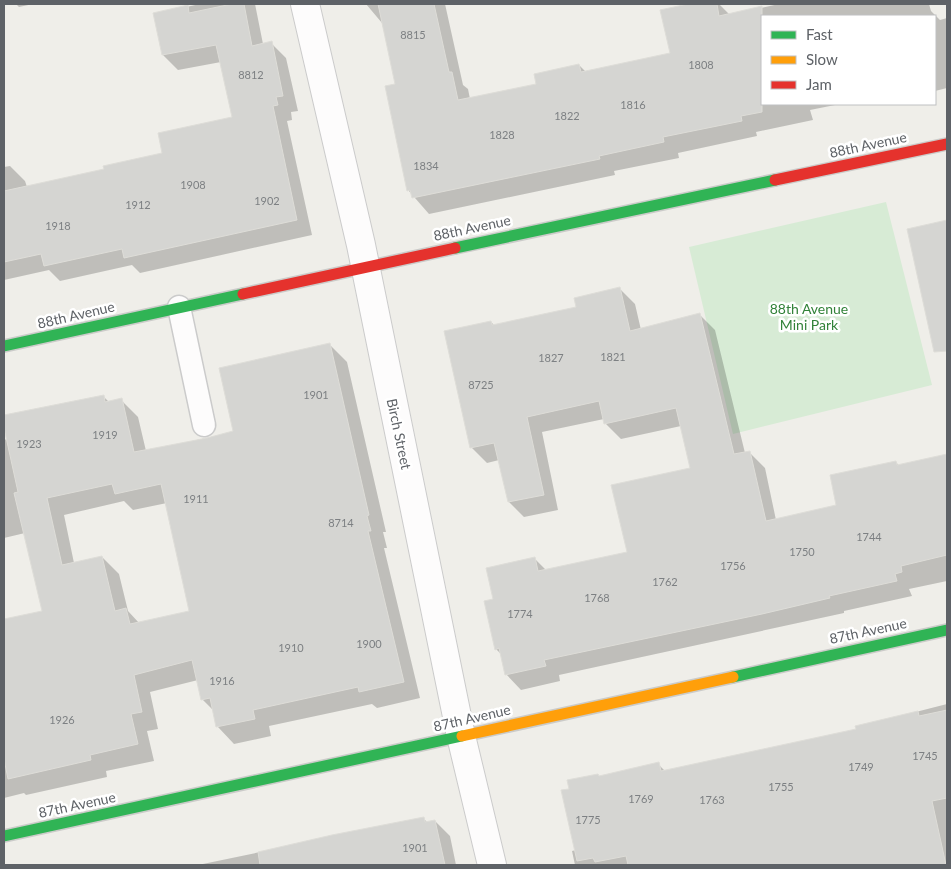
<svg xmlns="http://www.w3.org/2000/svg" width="951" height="869" font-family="Lato,sans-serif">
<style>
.green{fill:#d7ebd5}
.shadow{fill:#0003;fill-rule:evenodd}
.building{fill:#d5d5d2;stroke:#deddd8;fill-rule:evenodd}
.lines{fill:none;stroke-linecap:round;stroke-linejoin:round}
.lane-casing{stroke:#cbcbcb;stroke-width:25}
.street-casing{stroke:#cbcbcb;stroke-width:30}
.fast-casing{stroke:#cbcbc9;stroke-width:14}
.slow-casing{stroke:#cbcbc9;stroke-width:14}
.jam-casing{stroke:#cbcbc9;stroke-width:14}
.lane{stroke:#fdfcfc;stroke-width:22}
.street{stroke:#fdfcfc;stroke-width:28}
.fast{stroke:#30b455;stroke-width:11}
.slow{stroke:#ff9f0a;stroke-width:11}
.jam{stroke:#e5322d;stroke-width:11}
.labels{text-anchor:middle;stroke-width:5;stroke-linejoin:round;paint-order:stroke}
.number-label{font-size:11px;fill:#7d8083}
.street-label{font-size:14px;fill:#5e6267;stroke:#fff}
.park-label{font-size:14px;fill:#328239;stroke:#fff}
</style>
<rect width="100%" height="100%" fill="#efeee9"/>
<path class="green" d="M 886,202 L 932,385 L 733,434 L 689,247 Z"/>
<path class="shadow" d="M 16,4 L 33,4 L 19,7 Z
M 200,4 L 255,4 L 263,44 L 271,43 L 286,58 L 298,111 L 291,112 L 292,120 L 287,121 L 312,235 L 140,273 L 132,265 L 60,281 L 49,270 L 4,280 L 4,167 L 10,166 L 25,181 L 27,187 L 105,170 L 163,154 L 234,118 L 221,62 L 178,70 L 163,55 L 154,14 Z
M 366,4 L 445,4 L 463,85 L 468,89 L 470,99 L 537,85 L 579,65 L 586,72 L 671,54 L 662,11 L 694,4 L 719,4 L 730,15 L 779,4 L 929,4 L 931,11 L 940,20 L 947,18 L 947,88 L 935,91 L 935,16 L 762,16 L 762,104 L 840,104 L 810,110 L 813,120 L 756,132 L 757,136 L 678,153 L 679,158 L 614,171 L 615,175 L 429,214 L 408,190 L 397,85 L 382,23 Z
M 947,222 L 947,315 L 940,316 L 908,230 Z
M 620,289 L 635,304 L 641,330 L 700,315 L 715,330 L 745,453 L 749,452 L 765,468 L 776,520 L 838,506 L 896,462 L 899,466 L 947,455 L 947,581 L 909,589 L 912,596 L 844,611 L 844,613 L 559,675 L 560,681 L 521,690 L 506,674 L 502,655 L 496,649 L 494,600 L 534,558 L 547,571 L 629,553 L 691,469 L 681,426 L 621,439 L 606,424 L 604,419 L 542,432 L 558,510 L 524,517 L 509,502 L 499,460 L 487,463 L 471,447 L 491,322 L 495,326 L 577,308 Z
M 330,345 L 347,362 L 386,532 L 383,532 L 387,548 L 384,548 L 420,698 L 377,708 L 372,704 L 269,726 L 271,736 L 234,744 L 218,727 L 214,711 L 202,699 L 198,680 L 150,692 L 158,729 L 147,731 L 154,761 L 106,771 L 107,777 L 26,795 L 24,793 L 4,798 L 4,621 L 43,612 L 25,533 L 4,538 L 4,440 L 7,439 L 4,416 L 104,397 L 109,402 L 121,400 L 138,417 L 146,451 L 234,432 ZM 124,501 L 133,510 L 167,503 L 191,612 L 140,624 L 128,611 L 119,574 L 102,557 L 74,563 L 64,515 Z
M 947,704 L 947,865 L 575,865 L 572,851 L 576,850 L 600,777 L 658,764 L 666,772 L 857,730 L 857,727 Z
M 423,818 L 428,823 L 435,821 L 450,836 L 456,865 L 198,865 Z"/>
<path class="building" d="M 232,4 L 244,4 L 252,46 L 272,41 L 283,96 L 276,97 L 278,105 L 273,106 L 297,220 L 124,258 L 122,249 L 44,266 L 41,254 L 4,262 L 4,191 L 104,169 L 103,166 L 162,153 L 158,133 L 232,117 L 216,45 L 162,55 L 153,13 L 188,5 L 189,13 Z
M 378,4 L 434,4 L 449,72 L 452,72 L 458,100 L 536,84 L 534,74 L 579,64 L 581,72 L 670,53 L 660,10 L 688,4 L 717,4 L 719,16 L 762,6 L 762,112 L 741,116 L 742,121 L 663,137 L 664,142 L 599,156 L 600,159 L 412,198 L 410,190 L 407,191 L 385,86 L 395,84 Z
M 947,220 L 947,351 L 934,352 L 907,229 Z
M 620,287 L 630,331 L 700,313 L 734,454 L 750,451 L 766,521 L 836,505 L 830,475 L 896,461 L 897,465 L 947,454 L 947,555 L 901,566 L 902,572 L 895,574 L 897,581 L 829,596 L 830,598 L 762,614 L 544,660 L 546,666 L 505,675 L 499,648 L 495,650 L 484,601 L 493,599 L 486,568 L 535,557 L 538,571 L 627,552 L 611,485 L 690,468 L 676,408 L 604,424 L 599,401 L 527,417 L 544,495 L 508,502 L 494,443 L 470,448 L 444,331 L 491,321 L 492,325 L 576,307 L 574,298 Z
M 330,343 L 369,515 L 367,516 L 371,531 L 368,531 L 404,682 L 359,692 L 358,687 L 253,710 L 255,719 L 216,727 L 210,698 L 201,700 L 192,660 L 134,675 L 142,712 L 131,714 L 138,744 L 90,755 L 91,760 L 8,779 L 4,759 L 4,619 L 42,611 L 14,493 L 18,492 L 4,428 L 4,415 L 104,395 L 105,402 L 122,398 L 134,452 L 207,438 L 233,431 L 219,368 ZM 112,484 L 115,494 L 161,484 L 189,611 L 130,624 L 126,608 L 115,611 L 102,556 L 62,565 L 47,498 Z
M 947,710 L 947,798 L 932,801 L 946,865 L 628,865 L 626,856 L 595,862 L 593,858 L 577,861 L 561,790 L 569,789 L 567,780 L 598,774 L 599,776 L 659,762 L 661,771 L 856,729 L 855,726 L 918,711 L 919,716 Z
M 424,817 L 425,822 L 435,820 L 445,865 L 260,865 L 258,852 L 332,835 Z"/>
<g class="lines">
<defs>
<path id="lane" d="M 179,307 L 204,425"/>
<path id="street" d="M 305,4 L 361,245 L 461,736 L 492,865"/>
<path id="fast" d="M 455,248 L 775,180
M 4,346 L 243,294
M 733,677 L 947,630
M 4,836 L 462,736"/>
<path id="slow" d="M 462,736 L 733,677"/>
<path id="jam" d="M 775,180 L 947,144
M 243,294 L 455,248"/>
</defs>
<use href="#lane" class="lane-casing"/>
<use href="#street" class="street-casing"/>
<use href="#fast" class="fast-casing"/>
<use href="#slow" class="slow-casing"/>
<use href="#jam" class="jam-casing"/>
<use href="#lane" class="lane"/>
<use href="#street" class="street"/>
<use href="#fast" class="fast"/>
<use href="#slow" class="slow"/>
<use href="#jam" class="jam"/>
</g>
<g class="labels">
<g class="number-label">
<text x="413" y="39">8815</text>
<text x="701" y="69">1808</text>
<text x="251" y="79">8812</text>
<text x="633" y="109">1816</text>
<text x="567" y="120">1822</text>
<text x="502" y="139">1828</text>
<text x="426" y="170">1834</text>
<text x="193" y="189">1908</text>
<text x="267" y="205">1902</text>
<text x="138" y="209">1912</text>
<text x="58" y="230">1918</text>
<text x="613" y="361">1821</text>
<text x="551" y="362">1827</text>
<text x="481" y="389">8725</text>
<text x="316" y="399">1901</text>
<text x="105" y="439">1919</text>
<text x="29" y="448">1923</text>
<text x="196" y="503">1911</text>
<text x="341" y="527">8714</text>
<text x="869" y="541">1744</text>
<text x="802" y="556">1750</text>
<text x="733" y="570">1756</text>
<text x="665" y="586">1762</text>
<text x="597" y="602">1768</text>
<text x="520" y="618">1774</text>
<text x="369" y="648">1900</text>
<text x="291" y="652">1910</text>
<text x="222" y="685">1916</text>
<text x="62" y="724">1926</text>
<text x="925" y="760">1745</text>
<text x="861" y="771">1749</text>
<text x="781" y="791">1755</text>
<text x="641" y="803">1769</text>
<text x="712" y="804">1763</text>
<text x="588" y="824">1775</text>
<text x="415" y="852">1901</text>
</g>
<g class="street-label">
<text transform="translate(868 145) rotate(-12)" y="5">88th Avenue</text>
<text transform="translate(472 228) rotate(-12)" y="5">88th Avenue</text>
<text transform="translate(76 315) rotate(-13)" y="5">88th Avenue</text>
<text transform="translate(399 434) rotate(78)" y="5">Birch Street</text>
<text transform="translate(868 631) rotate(-12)" y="5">87th Avenue</text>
<text transform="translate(472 718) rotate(-13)" y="5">87th Avenue</text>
<text transform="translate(77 805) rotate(-12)" y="5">87th Avenue</text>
</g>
<g class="park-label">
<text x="809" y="314">88th Avenue<tspan x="809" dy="16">Mini Park</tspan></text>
</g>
</g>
<rect width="951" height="869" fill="none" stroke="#5e6267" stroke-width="10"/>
<rect x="761" y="15" width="175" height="90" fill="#ffffff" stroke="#bfc0c2"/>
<rect x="771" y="31" width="25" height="8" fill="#30b455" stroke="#bfc0c2"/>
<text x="806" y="40" font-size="15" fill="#5e6267">Fast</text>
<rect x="771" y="56" width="25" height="8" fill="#ff9f0a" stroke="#bfc0c2"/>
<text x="806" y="65" font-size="15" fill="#5e6267">Slow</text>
<rect x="771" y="81" width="25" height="8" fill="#e5322d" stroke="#bfc0c2"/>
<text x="806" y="90" font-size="15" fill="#5e6267">Jam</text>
</svg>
